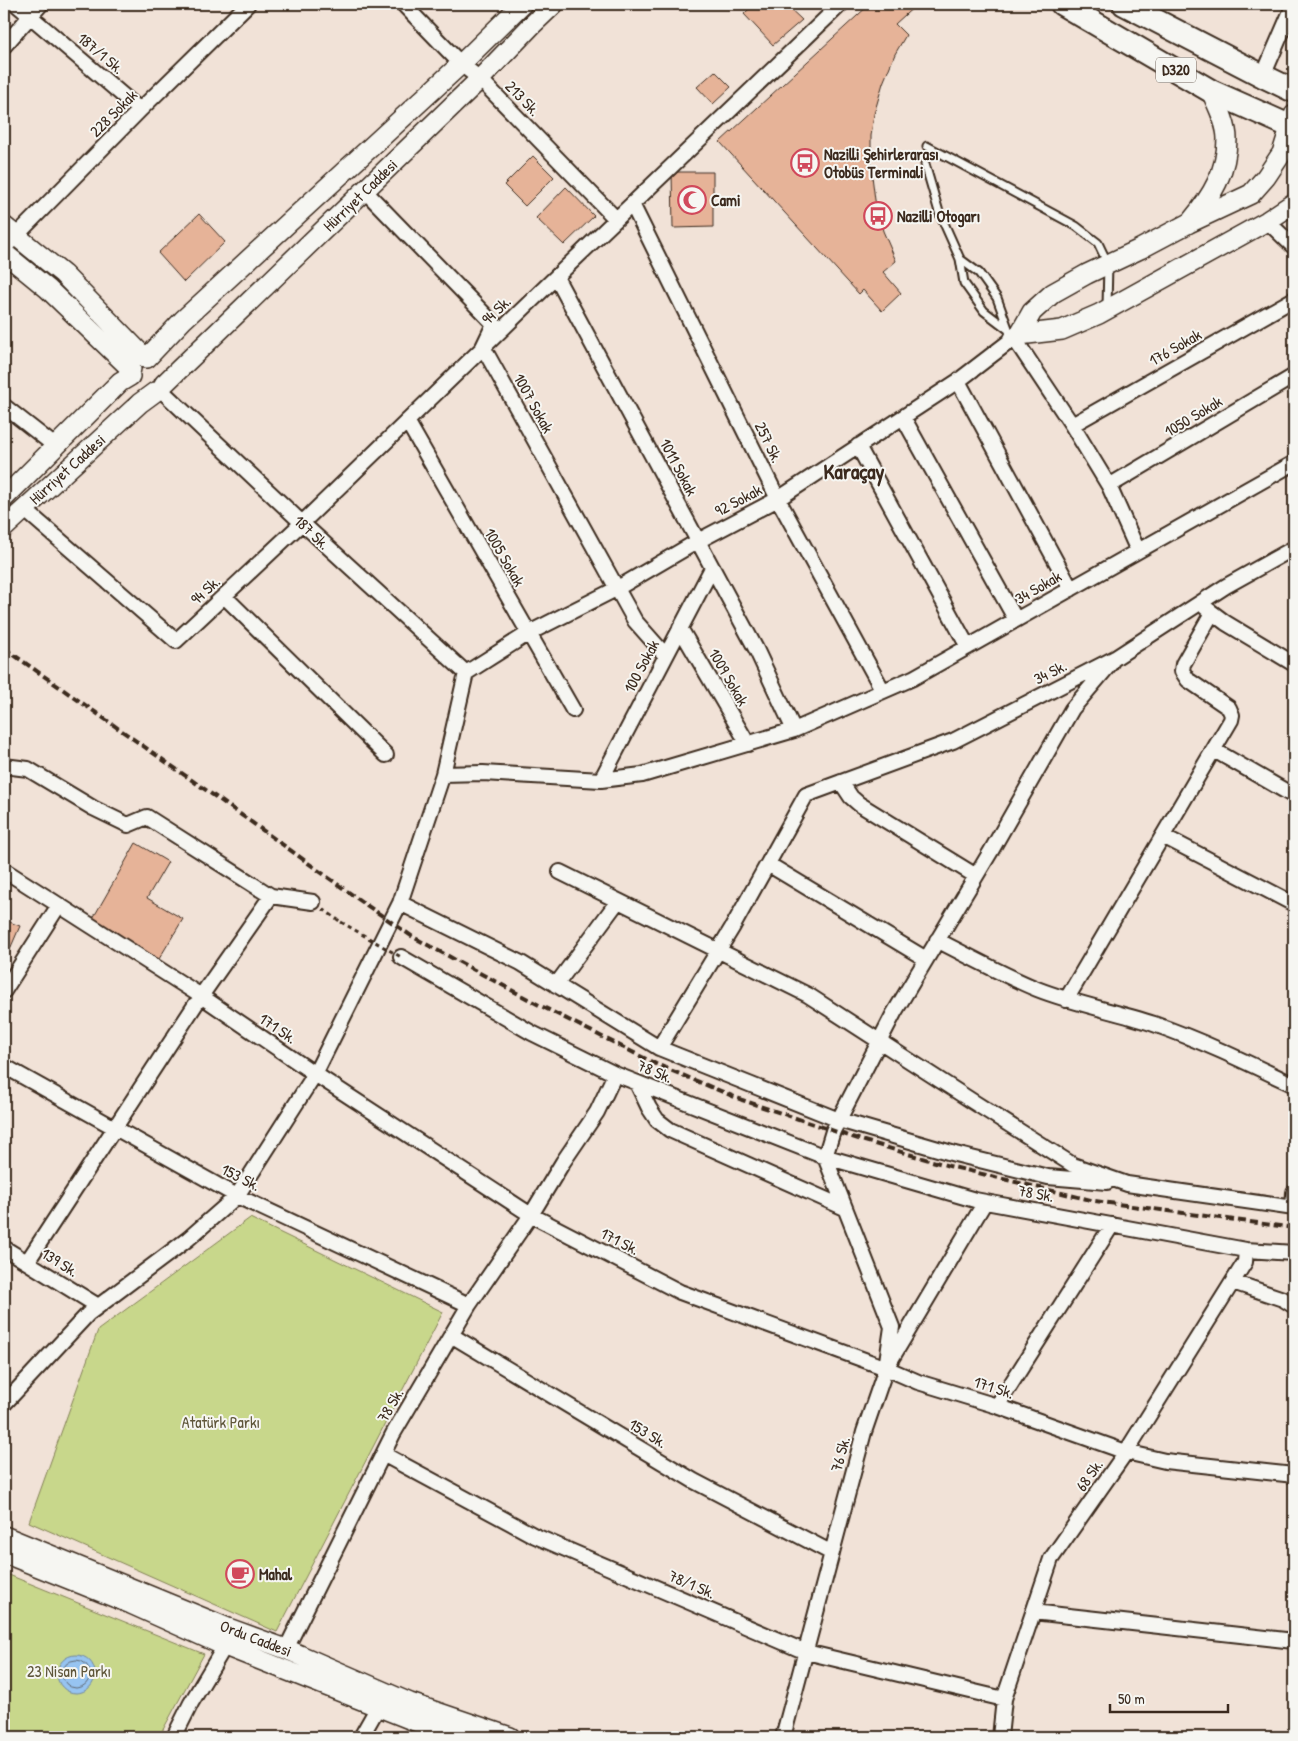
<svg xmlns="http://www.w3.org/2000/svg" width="1298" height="1741" font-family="'Patrick Hand',sans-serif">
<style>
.green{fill:#c8d78b;stroke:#828054}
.water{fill:#97c4f1;stroke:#72869d}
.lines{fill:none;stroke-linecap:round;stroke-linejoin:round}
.shore{stroke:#606872;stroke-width:1}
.building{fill:#e6b398;stroke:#3b2a1e}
.service-casing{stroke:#3b2a1e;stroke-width:11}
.minor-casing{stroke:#3b2a1e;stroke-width:18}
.secondary-casing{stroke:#3b2a1e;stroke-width:22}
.trunk-casing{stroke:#3b2a1e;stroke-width:26}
.path{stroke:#3b2a1e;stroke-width:3;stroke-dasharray:4 4;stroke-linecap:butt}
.service{stroke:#f6f6f2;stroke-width:7}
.minor{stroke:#f6f6f2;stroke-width:14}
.secondary{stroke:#f6f6f2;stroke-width:19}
.trunk{stroke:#f6f6f2;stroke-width:22}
.rail{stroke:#3b2a1e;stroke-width:4;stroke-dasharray:8 4;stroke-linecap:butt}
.path-bridge{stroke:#3b2a1e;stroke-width:3;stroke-dasharray:4 4;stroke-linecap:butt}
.labels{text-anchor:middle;stroke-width:4;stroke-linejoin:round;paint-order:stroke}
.shield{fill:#f6f6f2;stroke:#73675e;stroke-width:1}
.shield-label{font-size:15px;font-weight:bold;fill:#3b2a1e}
.street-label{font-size:16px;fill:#3b2a1e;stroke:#f6f6f2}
.poi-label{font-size:16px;font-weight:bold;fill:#3b2a1e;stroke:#f6f6f2;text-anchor:start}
.park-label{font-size:16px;fill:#5e5539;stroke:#f6f6f2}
.district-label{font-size:21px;font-weight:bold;fill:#3b2a1e;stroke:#f6f6f2}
</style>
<rect width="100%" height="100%" fill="#f1e2d7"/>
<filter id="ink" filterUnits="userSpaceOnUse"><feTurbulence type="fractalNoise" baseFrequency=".02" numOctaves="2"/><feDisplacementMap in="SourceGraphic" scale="10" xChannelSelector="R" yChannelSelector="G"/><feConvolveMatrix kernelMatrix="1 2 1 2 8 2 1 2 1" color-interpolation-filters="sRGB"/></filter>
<g filter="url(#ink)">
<path class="green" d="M 250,1218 L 443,1312 L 277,1632 L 29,1522 L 98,1330 Z
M 4,1573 L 204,1654 L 159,1737 L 4,1737 Z"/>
<path class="water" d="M57 1674a19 19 0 1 1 38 0a19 19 0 1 1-38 0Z"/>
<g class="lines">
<path class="shore" d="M62 1674a14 14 0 1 1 28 0a14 14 0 1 1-28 0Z"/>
</g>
<path class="building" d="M 754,4 L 785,4 L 802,20 L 773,45 L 744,14 Z
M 870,4 L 916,5 L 895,24 L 906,35 L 895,54 L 883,83 L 874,114 L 871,136 L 871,168 L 875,200 L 883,231 L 896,261 L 883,272 L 901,293 L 882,311 L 863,290 L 859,294 L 720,142 Z
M 715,71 L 731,87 L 713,104 L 697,87 Z
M 533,156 L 554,177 L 525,206 L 504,185 Z
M 672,172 L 713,172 L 713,227 L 673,228 Z
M 566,187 L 594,216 L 564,245 L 536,218 Z
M 199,214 L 225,242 L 184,282 L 158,253 Z
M 136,843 L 168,862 L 147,898 L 183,919 L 159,959 L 92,920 Z
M 4,920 L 20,926 L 4,963 Z"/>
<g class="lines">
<defs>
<path id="service" d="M 927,146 L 1076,226 L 1098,243 L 1108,264 L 1107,307
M 925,164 L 939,212 L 960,259 L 964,283 L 984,311 L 1009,330
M 960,259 L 979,273 L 997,298 L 1009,331"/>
<path id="minor" d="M 16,4 L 140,110
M 403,4 L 461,64 L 480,79 L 616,219
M 4,46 L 41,4
M 1263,76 L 1294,4
M 364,190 L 494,324 L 483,347 L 635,621 L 666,656
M 632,204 L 778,499 L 883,691
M 1267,221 L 1294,247
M 4,248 L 140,110 L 248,4
M 556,277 L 756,649 L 794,730
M 958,381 L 1071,589
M 160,389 L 302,523 L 466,673
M 4,406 L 55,446
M 903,417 L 1016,620
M 407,421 L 573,710
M 1072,425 L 1294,299
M 858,446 L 968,647
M 1109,486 L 1294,376
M 24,509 L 176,641 L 302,523 L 556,277 L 841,4
M 224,596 L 386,755
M 1206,608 L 1226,623 L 1294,664
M 680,628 L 748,744
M 466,673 L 529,633 L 616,589 L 698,541 L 778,499 L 958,381 L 1014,338 L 1072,425 L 1109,486 L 1138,551
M 1214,750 L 1294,796
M 4,766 L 28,769 L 93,808 L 128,825 L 147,817 L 271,896 L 313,902
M 443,774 L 483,773 L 601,780 L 642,775 L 794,730 L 913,678 L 1294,463
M 601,780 L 712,568
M 841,782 L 851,797 L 859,804 L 976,876
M 1163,836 L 1294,904
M 768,864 L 926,959
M 4,870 L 201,996 L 315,1074 L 531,1215 L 680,1292 L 886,1368 L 918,1382 L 997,1406 L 1126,1452 L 1165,1461 L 1294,1475
M 560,872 L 808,995 L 972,1101 L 1073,1165 L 1127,1184 L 1294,1208
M 400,903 L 521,963 L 659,1048 L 839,1120 L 955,1154 L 1048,1177 L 1107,1182
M 937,940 C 970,957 1003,975 1037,989 C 1075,1004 1115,1011 1154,1024 C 1203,1041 1248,1063 1294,1085
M 401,957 L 532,1033 L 615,1074 L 820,1155 L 975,1200 L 1246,1250 L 1294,1253
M 556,985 L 618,901
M 4,991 L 59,905
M 1066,1000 L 1231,720 L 1232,715 L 1229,708 L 1188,680 L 1182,671 L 1183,664 L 1212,613
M 659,1048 L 732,928 L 806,795 L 953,741 L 1115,658 L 1226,586 L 1294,548
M 4,1066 L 237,1196 L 469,1305
M 637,1083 L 649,1108 L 657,1120 L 670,1130 L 845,1208
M 1293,1208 L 1294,1192
M 4,1248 L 98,1306
M 27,1262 L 201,996 L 271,896
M 1233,1282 L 1283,1299 L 1294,1306
M 451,1335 L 694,1481 L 832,1553
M 886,1368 L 892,1327 L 825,1157 L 833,1131 L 894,1013 L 991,851 L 1072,709 L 1111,663
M 4,1404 L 88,1314 L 188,1239 L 237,1196 L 315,1074 L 400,903 L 443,774 L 466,673
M 997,1406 L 1112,1225
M 383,1454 L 533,1535 L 806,1652 L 1004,1699
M 1033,1612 L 1294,1641
M 286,1649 L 393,1434 L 469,1305 L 531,1215 L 563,1162 L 597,1112 L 615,1074
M 174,1737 L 191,1703 L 225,1646 L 227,1637
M 361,1737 L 378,1707
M 783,1737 L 864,1432 L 886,1368 L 985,1202
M 1000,1737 L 1004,1699 L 1051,1559 L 1126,1452 L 1245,1262 L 1246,1250"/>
<path id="secondary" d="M 1192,220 C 1212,196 1227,171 1227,139 C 1227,123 1217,105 1211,91
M 4,226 L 63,274 L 145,358
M 4,253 L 48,289 L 131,369
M 1019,335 L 1062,330 L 1099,314 L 1267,221 L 1294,203
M 1014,338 L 1019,335 L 1032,312 L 1053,293 L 1087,274 L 1140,249 L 1189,223 L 1251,194 L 1266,177 L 1282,153 L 1294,115
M 147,358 L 183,320 L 461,64 L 522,4
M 164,384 L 480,79 L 532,25 L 554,4
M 4,498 L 120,382 L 130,376
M 4,528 L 140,403 L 155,392
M 4,1536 L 228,1628 L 286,1649 L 410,1703 L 510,1737
M 4,1553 L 131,1604 L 225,1646 L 455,1737"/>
<path id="trunk" d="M 1062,4 L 1211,91 L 1294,128
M 1124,4 L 1263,76 L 1294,91"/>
</defs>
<use href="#service" class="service-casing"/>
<use href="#minor" class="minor-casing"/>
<use href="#secondary" class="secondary-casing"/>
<use href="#trunk" class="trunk-casing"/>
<path class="path" d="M 323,909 L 341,922"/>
<use href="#service" class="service"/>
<use href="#minor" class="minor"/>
<use href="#secondary" class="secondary"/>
<use href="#trunk" class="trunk"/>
<path class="rail" d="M 4,648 L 247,819 L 365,904 L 413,937 L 541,1006 L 656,1064 L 742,1100 L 861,1140 L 949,1166 L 1095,1201 L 1294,1228"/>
<path class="path-bridge" d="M 341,922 L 401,957"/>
</g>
</g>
<defs>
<symbol id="bus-ring" viewBox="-11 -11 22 22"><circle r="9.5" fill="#f6f6f2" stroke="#d1495b" stroke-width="1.5"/><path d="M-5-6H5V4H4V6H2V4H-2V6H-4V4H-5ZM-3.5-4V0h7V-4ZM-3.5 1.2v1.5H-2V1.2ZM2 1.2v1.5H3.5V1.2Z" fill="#d1495b"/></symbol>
<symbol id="mosque-ring" viewBox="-11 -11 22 22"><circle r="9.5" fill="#f6f6f2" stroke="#d1495b" stroke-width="1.5"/><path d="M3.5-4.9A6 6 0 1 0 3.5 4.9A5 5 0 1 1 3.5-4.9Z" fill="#d1495b"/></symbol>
<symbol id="cafe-ring" viewBox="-11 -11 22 22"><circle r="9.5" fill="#f6f6f2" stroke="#d1495b" stroke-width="1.5"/><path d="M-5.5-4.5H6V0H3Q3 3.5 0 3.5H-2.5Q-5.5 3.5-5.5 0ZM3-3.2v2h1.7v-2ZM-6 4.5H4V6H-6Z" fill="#d1495b"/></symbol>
</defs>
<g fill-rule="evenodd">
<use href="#bus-ring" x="789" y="147" width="32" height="32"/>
<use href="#mosque-ring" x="676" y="184" width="32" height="32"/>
<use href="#bus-ring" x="862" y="200" width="32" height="32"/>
<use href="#cafe-ring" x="224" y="1558" width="32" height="32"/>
</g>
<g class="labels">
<rect class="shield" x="1156" y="57.5" width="40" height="25" rx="4"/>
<g class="shield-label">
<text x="1176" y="75">D320</text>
</g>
<g class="street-label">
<text transform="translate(101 53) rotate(40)" y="6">187/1 Sk.</text>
<text transform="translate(523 98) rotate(46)" y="6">213 Sk.</text>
<text transform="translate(113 113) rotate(-45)" y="6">228 Sokak</text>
<text transform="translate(360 195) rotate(-44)" y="6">Hürriyet Caddesi</text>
<text transform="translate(496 310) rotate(-44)" y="6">94 Sk.</text>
<text transform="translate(1175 347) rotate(-30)" y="6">176 Sokak</text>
<text transform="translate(534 403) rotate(61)" y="6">1007 Sokak</text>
<text transform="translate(1193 416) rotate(-31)" y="6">1050 Sokak</text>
<text transform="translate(769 442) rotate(64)" y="6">257 Sk.</text>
<text transform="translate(679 467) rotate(62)" y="6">1011 Sokak</text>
<text transform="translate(67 469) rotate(-42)" y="6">Hürriyet Caddesi</text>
<text transform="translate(738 500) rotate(-28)" y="6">92 Sokak</text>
<text transform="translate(312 532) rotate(43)" y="6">187 Sk.</text>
<text transform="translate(505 557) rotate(60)" y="6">1005 Sokak</text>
<text transform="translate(1038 587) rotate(-30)" y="6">34 Sokak</text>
<text transform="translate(205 590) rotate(-43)" y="6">94 Sk.</text>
<text transform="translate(641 666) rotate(-62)" y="6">100 Sokak</text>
<text transform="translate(1050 672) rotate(-27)" y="6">34 Sk.</text>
<text transform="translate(729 677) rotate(60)" y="6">1009 Sokak</text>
<text transform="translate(278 1028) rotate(34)" y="6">171 Sk.</text>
<text transform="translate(655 1071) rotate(22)" y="6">78 Sk.</text>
<text transform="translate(241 1177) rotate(27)" y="6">153 Sk.</text>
<text transform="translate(1036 1193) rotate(10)" y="6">78 Sk.</text>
<text transform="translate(620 1241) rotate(27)" y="6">171 Sk.</text>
<text transform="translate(60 1262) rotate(32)" y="6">139 Sk.</text>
<text transform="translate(994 1387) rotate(18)" y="6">171 Sk.</text>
<text transform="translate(390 1405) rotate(-60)" y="6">78 Sk.</text>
<text transform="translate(648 1433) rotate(31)" y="6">153 Sk.</text>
<text transform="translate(840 1454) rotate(-75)" y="6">76 Sk.</text>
<text transform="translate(1089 1475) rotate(-55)" y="6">68 Sk.</text>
<text transform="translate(692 1584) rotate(23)" y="6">78/1 Sk.</text>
<text transform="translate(256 1638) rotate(21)" y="6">Ordu Caddesi</text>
</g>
<g class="poi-label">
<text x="824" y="160">Nazilli Şehirlerarası<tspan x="824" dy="18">Otobüs Terminali</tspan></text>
<text x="711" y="206">Cami</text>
<text x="897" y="222">Nazilli Otogarı</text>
<text x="259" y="1580">Mahal</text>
</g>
<g class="park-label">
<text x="221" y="1428">Atatürk Parkı</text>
<text x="69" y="1677">23 Nisan Parkı</text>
</g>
<g class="district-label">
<text x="854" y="479">Karaçay</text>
</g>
</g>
<rect width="1298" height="1741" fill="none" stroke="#f6f6f2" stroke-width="20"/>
<rect x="10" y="10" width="1278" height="1721" fill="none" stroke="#3b2a1e" stroke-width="2" filter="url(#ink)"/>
<path d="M1110 1704v8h118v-8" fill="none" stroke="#3b2a1e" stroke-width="2.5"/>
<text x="1118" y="1704" font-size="15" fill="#3b2a1e" stroke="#f6f6f2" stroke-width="4" paint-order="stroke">50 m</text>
</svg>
